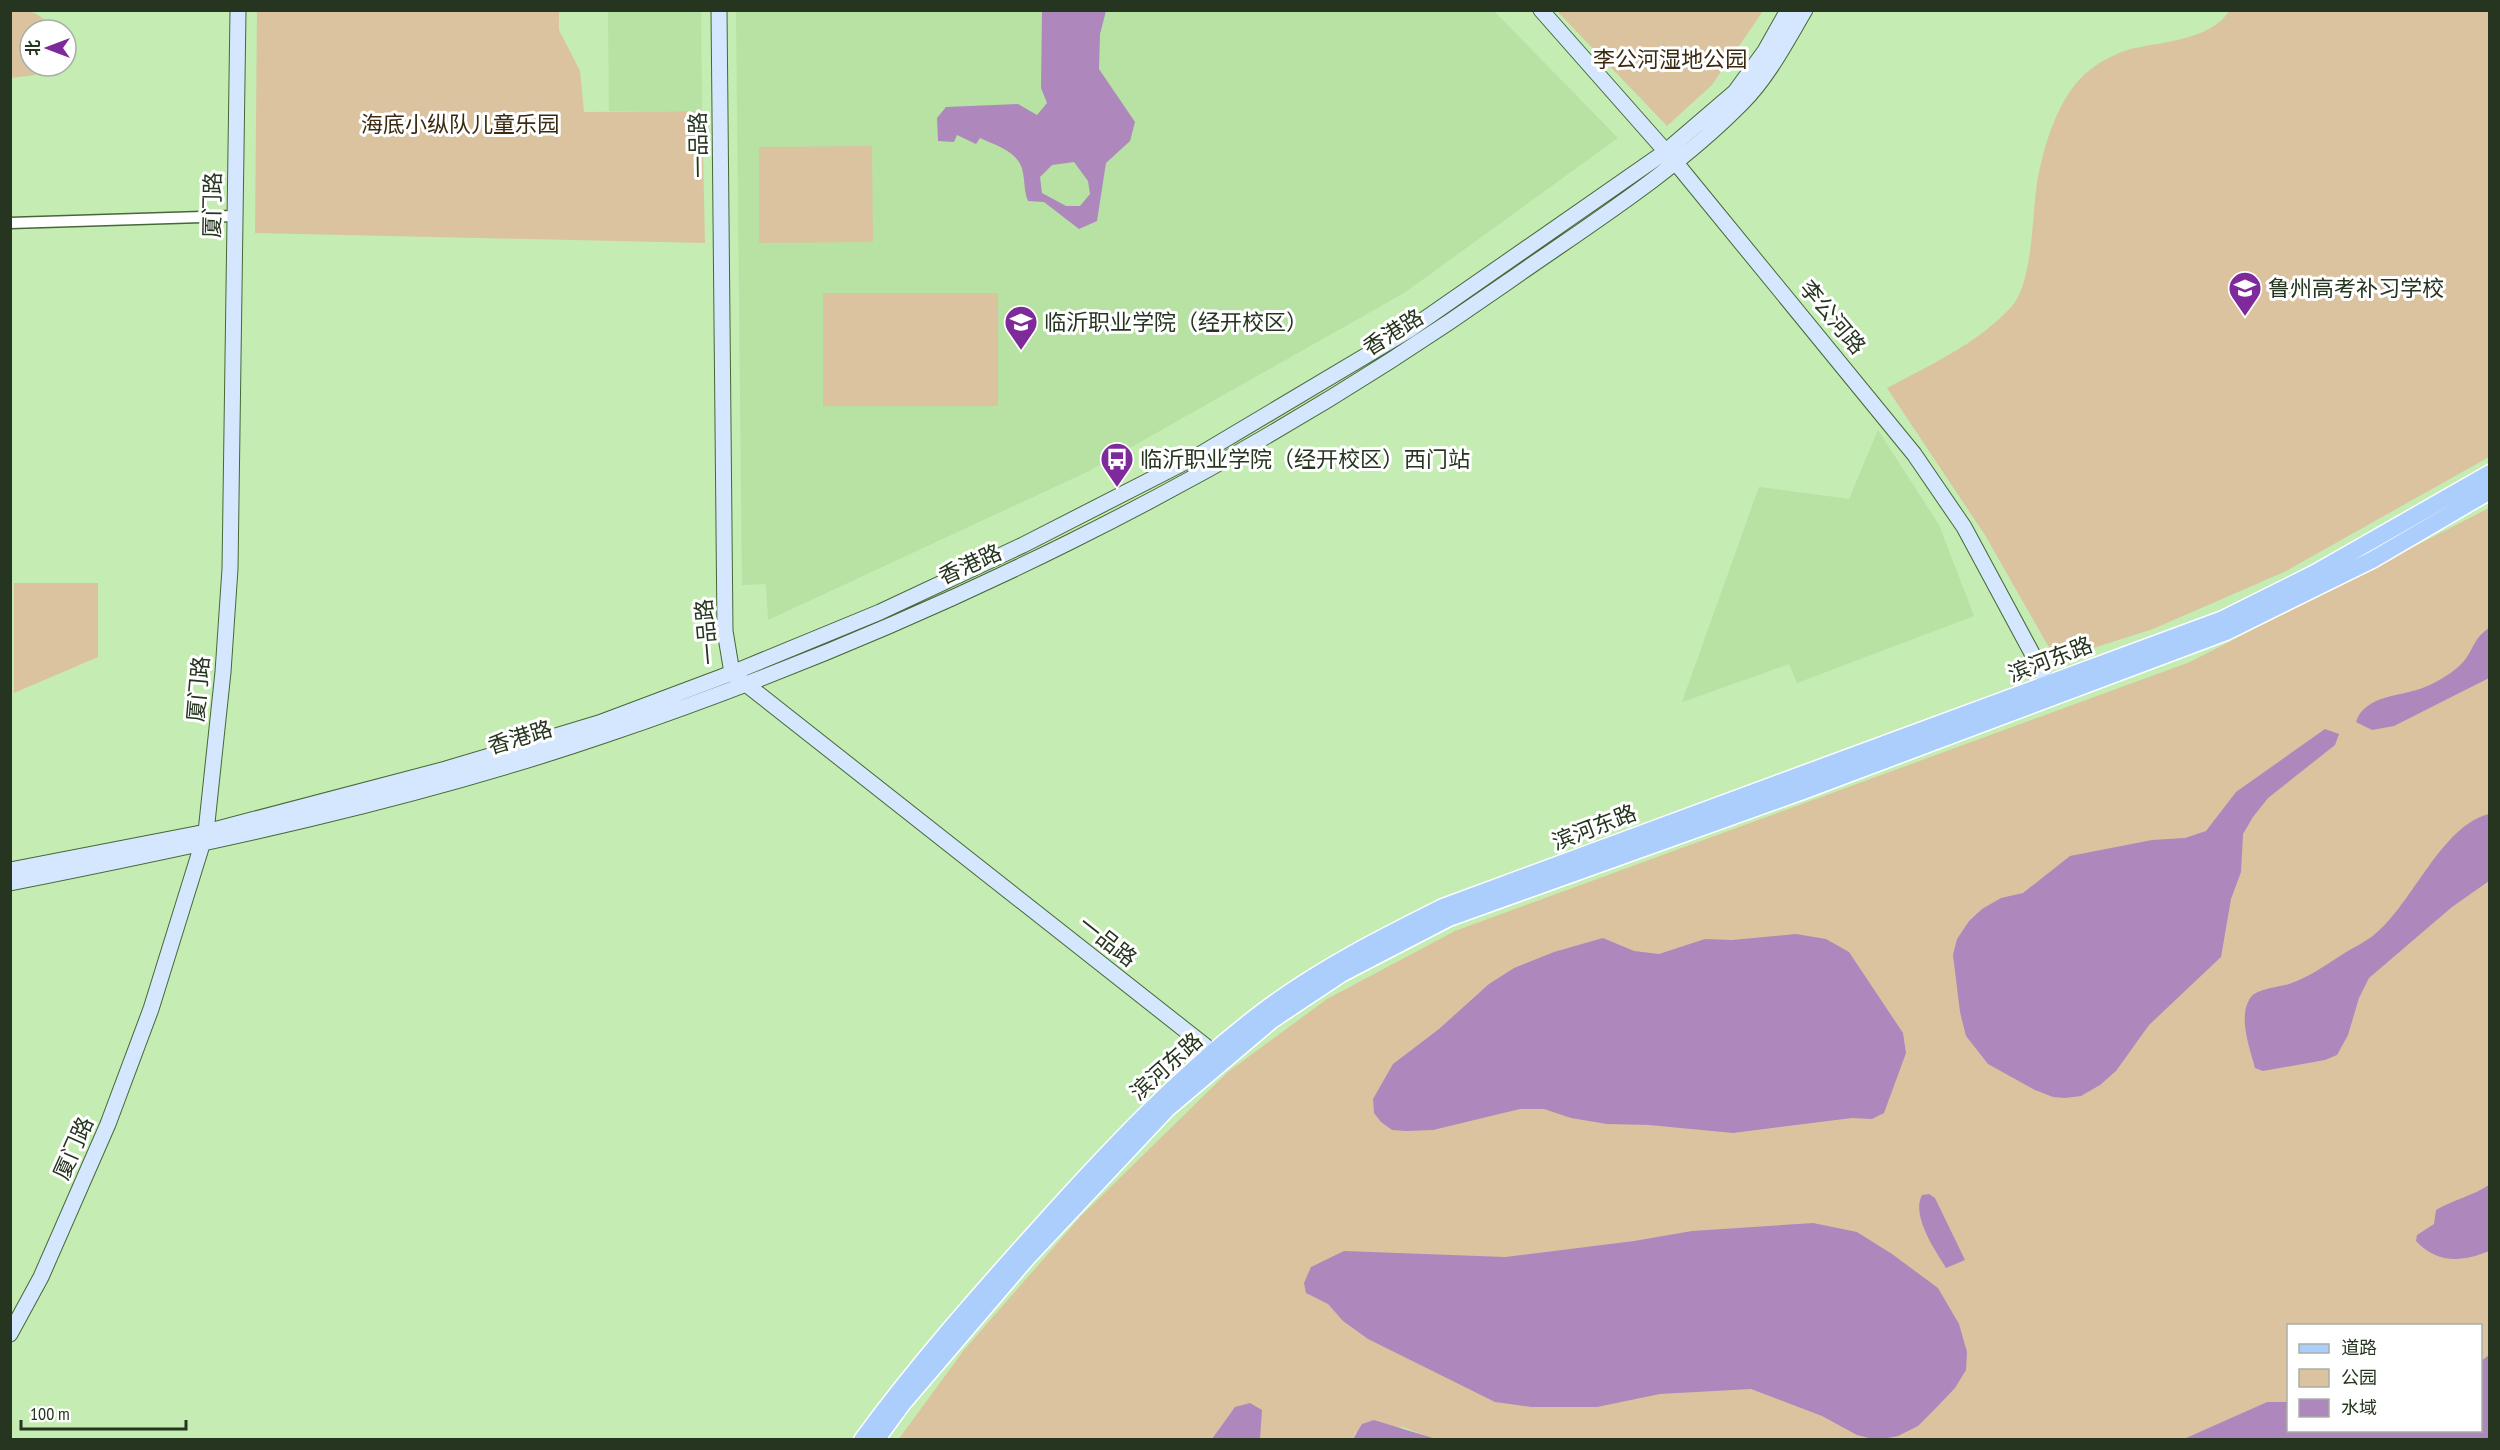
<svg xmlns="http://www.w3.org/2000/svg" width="2500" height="1450" font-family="'PT Sans Narrow','Noto Sans SC',sans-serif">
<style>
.built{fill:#b7e2a3}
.green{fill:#dbc3a0}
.water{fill:#ae87bd;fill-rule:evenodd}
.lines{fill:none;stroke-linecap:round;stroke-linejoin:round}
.street-casing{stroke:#466836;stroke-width:13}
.secondary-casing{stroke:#466836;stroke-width:17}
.primary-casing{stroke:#fff;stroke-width:19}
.street{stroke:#fff;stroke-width:10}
.secondary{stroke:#d5e7fe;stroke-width:15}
.primary{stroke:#accefd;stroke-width:16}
.labels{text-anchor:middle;stroke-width:6;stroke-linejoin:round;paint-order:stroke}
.park-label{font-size:22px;fill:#3b2a10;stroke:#fff}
.street-label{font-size:22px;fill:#26351f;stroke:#fff}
.poi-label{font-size:22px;fill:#26351f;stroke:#fff;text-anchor:start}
</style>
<rect width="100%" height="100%" fill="#c4ecb3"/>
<path class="built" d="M 608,11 L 701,11 L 702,111 L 609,111 Z
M 736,11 L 1494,11 L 1618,138 L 1404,293 L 1089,471 L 768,620 L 766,584 L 742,585 Z
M 1878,430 L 1939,525 L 1974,616 L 1797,683 L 1789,664 L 1682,702 L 1759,487 L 1849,499 Z"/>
<path class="green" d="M 10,11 C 32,10 40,12 53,30 L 30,30 L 30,66 L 45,66 L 35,75 L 11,78 Z
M 257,11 L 559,11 L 559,30 L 580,71 L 584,112 L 702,111 L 705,243 L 255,233 Z
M 1557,11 L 1763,11 L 1712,85 L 1667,126 Z
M 2229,11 L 2489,11 L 2489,457 L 2284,572 L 2153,629 L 2068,656 L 2055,653 L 2047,644 L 1985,535 L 1887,388 C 1930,365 1979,343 2012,306 C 2033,282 2032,215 2037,183 C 2043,149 2056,104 2080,79 C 2093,65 2116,52 2135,48 C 2163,42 2212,39 2229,11 Z
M 872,146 L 873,242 L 759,243 L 759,147 Z
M 823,293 L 998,293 L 998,406 L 823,406 Z
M 2489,508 L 2490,1355 L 2481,1361 L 2480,1326 L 2288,1326 L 2288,1402 L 2267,1402 L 2184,1440 L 1436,1440 L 1403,1427 L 1355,1433 L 1353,1440 L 898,1440 L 964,1350 L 1081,1216 L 1228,1072 L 1327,999 L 1455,931 L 2190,662 Z
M 14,583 L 98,583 L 98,657 L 14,693 Z"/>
<path class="water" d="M 1042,11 L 1106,11 L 1100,34 L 1099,69 L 1135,122 L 1130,141 L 1106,163 L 1097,221 L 1079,229 L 1044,202 L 1028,201 C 1024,192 1025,183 1023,173 C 1020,152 997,146 980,138 L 976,144 L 957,135 L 954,142 L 938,141 L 937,118 L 946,107 L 1018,104 L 1037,115 L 1047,103 L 1041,88 ZM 1074,162 L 1088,181 L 1090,194 L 1080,206 L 1066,206 L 1042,193 L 1040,177 L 1052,165 Z
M 2489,628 L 2489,678 L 2394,726 L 2372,730 L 2356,722 C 2365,694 2402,697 2425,687 C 2437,682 2455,672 2464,661 C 2475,647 2473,639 2489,628 Z
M 2325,729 L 2339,734 L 2335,745 L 2268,798 L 2253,817 L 2243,834 L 2241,872 L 2231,899 L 2221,957 L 2149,1025 L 2116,1071 L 2100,1085 L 2081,1096 L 2065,1098 L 2053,1097 L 2035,1090 L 1988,1064 L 1966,1036 L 1960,1012 L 1953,955 L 1957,939 L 1969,921 L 1982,909 L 2001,898 L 2023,893 L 2070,856 L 2152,840 L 2185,838 L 2206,831 L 2236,792 Z
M 2489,814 L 2489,881 L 2452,907 L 2369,978 L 2359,998 L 2348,1035 L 2337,1055 L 2325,1060 L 2263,1071 L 2255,1068 C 2250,1048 2237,1016 2251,997 C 2257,989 2279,987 2289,984 C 2309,977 2323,967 2340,956 C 2351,948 2365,943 2375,934 C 2413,903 2441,826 2489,814 Z
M 1796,934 L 1826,939 L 1849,952 L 1903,1033 L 1906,1053 L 1884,1113 L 1872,1119 L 1852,1118 L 1733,1133 L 1649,1125 L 1607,1124 L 1571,1118 L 1544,1109 L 1520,1109 L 1433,1130 L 1406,1131 L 1392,1130 L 1381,1122 L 1374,1113 L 1373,1099 L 1393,1064 L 1439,1029 L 1489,984 L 1514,968 L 1554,952 L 1603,938 L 1634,951 L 1659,954 L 1705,939 L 1732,940 Z
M 2489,1185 L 2489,1251 C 2463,1262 2437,1264 2416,1241 L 2417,1235 L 2434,1224 L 2436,1210 C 2453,1200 2472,1196 2489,1185 Z
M 1929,1194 L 1935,1198 L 1965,1260 L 1946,1268 C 1935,1250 1911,1216 1922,1195 Z
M 1813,1223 L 1857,1232 L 1892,1254 L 1938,1288 L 1959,1324 L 1967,1352 L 1966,1370 L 1955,1388 L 1934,1410 L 1918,1426 L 1898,1436 L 1877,1440 L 1857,1435 L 1822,1416 L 1751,1389 L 1660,1394 L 1597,1407 L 1532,1407 L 1495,1402 L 1368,1339 L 1343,1321 L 1328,1304 L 1306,1293 L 1304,1283 L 1311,1267 L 1344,1251 L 1505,1257 L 1634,1241 L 1692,1231 Z
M 2489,1355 L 2489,1439 L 2184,1439 L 2267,1402 L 2288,1402 L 2288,1430 L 2480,1430 L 2481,1361 Z
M 1250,1403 L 1262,1410 L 1260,1439 L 1212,1439 L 1235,1407 Z
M 1374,1420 L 1436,1439 L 1353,1439 L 1362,1424 Z"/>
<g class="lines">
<defs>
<path id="street" d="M 10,223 L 234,216"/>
<path id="secondary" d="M 719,10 L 725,631 L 732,673 L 1213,1052
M 1541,10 L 1676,163 L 1914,454 L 1964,527 L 2048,683
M 10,870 L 206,832 L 446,769 L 599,723 L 732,673 L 880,612 L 1023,545 L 1199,455 L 1409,330 L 1665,152 L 1735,92 L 1765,51 L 1788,10
M 10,883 C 210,843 412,801 605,735 C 923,627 1232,476 1506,283 C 1587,226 1673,173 1742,103 C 1768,77 1786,42 1805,10
M 10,1334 L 41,1277 L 108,1124 L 151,1009 L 206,832 L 223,672 L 230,569 L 238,10"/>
<path id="primary" d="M 862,1440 C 917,1365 978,1296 1040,1227 C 1111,1148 1184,1070 1269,1007 C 1323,967 1383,937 1443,907 L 2223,619 L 2315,573 L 2490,473
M 876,1440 L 903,1403 L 1027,1258 L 1167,1109 L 1272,1020 L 1341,974 L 1449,918 L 1803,791 L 2226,632 L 2372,560 L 2490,491"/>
</defs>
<use href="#street" class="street-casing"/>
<use href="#secondary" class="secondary-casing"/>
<use href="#primary" class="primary-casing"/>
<use href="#street" class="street"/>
<use href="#secondary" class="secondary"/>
<use href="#primary" class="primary"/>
</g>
<defs>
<symbol id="school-pin" viewBox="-11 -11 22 30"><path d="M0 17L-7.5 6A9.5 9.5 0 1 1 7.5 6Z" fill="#7e2a9a" stroke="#fff"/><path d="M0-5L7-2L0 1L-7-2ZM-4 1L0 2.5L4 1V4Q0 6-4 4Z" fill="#fff"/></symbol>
<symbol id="bus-pin" viewBox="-11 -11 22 30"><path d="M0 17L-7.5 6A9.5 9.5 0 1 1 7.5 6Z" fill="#7e2a9a" stroke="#fff"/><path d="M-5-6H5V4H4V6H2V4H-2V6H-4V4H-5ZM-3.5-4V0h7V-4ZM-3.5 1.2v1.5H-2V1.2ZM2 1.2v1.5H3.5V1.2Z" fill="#fff"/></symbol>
</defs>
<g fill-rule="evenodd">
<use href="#school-pin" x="2226" y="269" width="38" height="52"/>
<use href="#school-pin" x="1002" y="303" width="38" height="52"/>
<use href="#bus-pin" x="1098" y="440" width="38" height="52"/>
</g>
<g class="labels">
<g class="park-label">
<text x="1670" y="67">李公河湿地公园</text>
<text x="460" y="132">海底小纵队儿童乐园</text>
</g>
<g class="street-label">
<text transform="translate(698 145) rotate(-91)" y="8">一品路</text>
<text transform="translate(212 205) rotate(-89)" y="8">厦门路</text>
<text transform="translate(1833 317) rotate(50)" y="8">李公河路</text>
<text transform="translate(1393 332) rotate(-32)" y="8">香港路</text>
<text transform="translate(970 564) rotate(-24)" y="8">香港路</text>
<text transform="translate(706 632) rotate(-95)" y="8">一品路</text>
<text transform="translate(2050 659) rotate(-21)" y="8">滨河东路</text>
<text transform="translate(198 689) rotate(-85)" y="8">厦门路</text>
<text transform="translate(520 737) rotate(-17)" y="8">香港路</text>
<text transform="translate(1594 827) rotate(-21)" y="8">滨河东路</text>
<text transform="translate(1108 941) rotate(38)" y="8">一品路</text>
<text transform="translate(1166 1066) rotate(-42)" y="8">滨河东路</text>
<text transform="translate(73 1148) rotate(-66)" y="8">厦门路</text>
</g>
<g class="poi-label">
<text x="2268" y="296">鲁州高考补习学校</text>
<text x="1044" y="330">临沂职业学院（经开校区）</text>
<text x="1140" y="467">临沂职业学院（经开校区）西门站</text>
</g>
</g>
<rect width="2500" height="1450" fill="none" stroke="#26351f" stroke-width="24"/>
<rect x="2287" y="1324" width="195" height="108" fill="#ffffff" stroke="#a8aea5" stroke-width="1.5"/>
<rect x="2299" y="1344" width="30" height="9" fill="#accefd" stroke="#a8aea5" stroke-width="1.5"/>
<text x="2341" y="1354" font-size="18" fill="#26351f">道路</text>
<rect x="2299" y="1369" width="30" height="18" fill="#dbc3a0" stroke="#a8aea5" stroke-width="1.5"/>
<text x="2341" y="1384" font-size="18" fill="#26351f">公园</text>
<rect x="2299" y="1399" width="30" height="18" fill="#ae87bd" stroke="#a8aea5" stroke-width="1.5"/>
<text x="2341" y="1414" font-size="18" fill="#26351f">水域</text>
<g transform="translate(48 48) rotate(270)"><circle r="28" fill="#ffffff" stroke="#a8aea5" stroke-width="1.5"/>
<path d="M0-4.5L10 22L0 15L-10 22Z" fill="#7e2a9a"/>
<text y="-9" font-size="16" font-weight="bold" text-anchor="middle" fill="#26351f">北</text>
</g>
<path d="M21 1420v9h165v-9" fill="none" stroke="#26351f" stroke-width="3"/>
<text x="30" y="1420" font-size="18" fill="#26351f" stroke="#ffffff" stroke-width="4.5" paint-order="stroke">100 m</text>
</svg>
